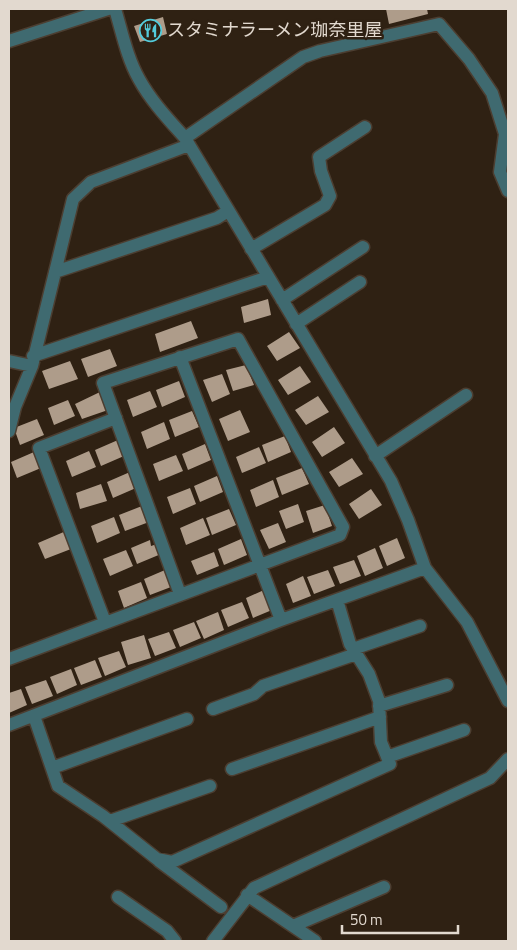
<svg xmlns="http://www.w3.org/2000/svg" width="517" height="950" font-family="'Titillium Web','Noto Sans JP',sans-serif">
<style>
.building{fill:#ae9c8a}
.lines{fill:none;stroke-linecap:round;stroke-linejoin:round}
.minor-casing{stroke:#4c3e31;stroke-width:15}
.minor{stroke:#3f6a70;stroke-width:12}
.labels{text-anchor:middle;stroke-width:5;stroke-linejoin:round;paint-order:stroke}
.poi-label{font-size:18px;fill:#e2d9cf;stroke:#2f2113;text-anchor:start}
</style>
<rect width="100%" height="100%" fill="#2f2113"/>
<path class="building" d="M 386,9 L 427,9 L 428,14 L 389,24 Z
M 163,17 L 167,34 L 140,42 L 134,26 Z
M 268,299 L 271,315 L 244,323 L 241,307 Z
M 191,321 L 198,338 L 160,352 L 155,334 Z
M 289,332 L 300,348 L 277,361 L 267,346 Z
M 110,349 L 117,366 L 88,377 L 81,359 Z
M 70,361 L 78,379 L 49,389 L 42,371 Z
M 246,365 L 254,385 L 233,391 L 226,370 Z
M 300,366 L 311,382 L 288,395 L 278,380 Z
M 222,374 L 230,394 L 212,402 L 203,380 Z
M 179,381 L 185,397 L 162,407 L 156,390 Z
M 150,391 L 157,407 L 133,417 L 127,400 Z
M 100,392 L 108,410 L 82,419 L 75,404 Z
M 318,396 L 329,412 L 306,425 L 295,410 Z
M 68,400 L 75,416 L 54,425 L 48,408 Z
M 240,410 L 250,432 L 228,441 L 219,419 Z
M 192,411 L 199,427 L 175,437 L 169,420 Z
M 37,419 L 44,435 L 20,445 L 14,428 Z
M 164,422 L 170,439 L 147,449 L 141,432 Z
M 334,427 L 345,443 L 322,457 L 312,442 Z
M 285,436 L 291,452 L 268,462 L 262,445 Z
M 118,440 L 124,456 L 101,466 L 95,450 Z
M 205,444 L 211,460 L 188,470 L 182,454 Z
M 259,447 L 266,463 L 242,473 L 236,457 Z
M 89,451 L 96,467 L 72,477 L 66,461 Z
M 34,452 L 41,468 L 17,478 L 11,462 Z
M 176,455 L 183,471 L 159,481 L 153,464 Z
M 352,458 L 363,474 L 339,487 L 329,472 Z
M 302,468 L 309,484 L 282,495 L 276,478 Z
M 130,472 L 136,488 L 113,498 L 107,482 Z
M 217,476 L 223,492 L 200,502 L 194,486 Z
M 273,480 L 279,497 L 256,507 L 250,490 Z
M 101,484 L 107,501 L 80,509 L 76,493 Z
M 190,488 L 196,504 L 173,514 L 167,497 Z
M 371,489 L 382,505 L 359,519 L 349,504 Z
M 298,504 L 304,522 L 286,529 L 279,511 Z
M 325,505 L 332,526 L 313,533 L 306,511 Z
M 142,506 L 149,522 L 125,531 L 119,515 Z
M 229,509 L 236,525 L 212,535 L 206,518 Z
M 114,517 L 120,533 L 97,543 L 91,526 Z
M 203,518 L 210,535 L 186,545 L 180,528 Z
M 278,523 L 286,542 L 269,549 L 260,530 Z
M 66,531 L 71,549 L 45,559 L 38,543 Z
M 397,538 L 405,558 L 387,566 L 379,546 Z
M 241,539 L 247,555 L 224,565 L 218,549 Z
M 150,540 L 151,546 L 157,544 L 161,554 L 137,564 L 131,548 Z
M 375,548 L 383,568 L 365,576 L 357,556 Z
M 126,550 L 133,566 L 110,576 L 103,559 Z
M 214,552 L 219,566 L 197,575 L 191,561 Z
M 354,560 L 361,576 L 340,584 L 333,567 Z
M 165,570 L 171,587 L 150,595 L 144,579 Z
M 328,570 L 335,586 L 314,594 L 307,577 Z
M 303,576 L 311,596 L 293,603 L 286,584 Z
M 141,582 L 147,598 L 124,608 L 118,591 Z
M 264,590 L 272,610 L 253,618 L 246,598 Z
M 242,602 L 249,618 L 228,627 L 221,610 Z
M 218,612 L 224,630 L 204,639 L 196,621 Z
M 194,622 L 201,638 L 180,647 L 173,630 Z
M 169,632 L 176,648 L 155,656 L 148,639 Z
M 144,635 L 151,658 L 128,665 L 121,642 Z
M 119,651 L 126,667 L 105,676 L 98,658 Z
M 95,660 L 102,677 L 81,685 L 74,668 Z
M 71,669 L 77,685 L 57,694 L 50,677 Z
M 46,680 L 53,696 L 32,704 L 25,687 Z
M 21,689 L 27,705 L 9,713 L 9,693 Z"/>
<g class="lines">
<defs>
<path id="minor" d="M 115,9 C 122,32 127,58 139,79 C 151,101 169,120 185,138 L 391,481 L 408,520 L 425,568 L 467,622 L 508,701
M 9,41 L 108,9
M 185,138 L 303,57 L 320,51 L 439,24 L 469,59 L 492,93 L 505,134 L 500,172 L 508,191
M 251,249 L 325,205 L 330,196 L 321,171 L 319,157 L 365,127
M 55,272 L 217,218 L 228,211
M 282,300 L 363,247
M 296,324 L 360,282
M 33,356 L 268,277
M 180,357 L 281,620
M 9,361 L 32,366
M 9,431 L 15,407 L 32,366 L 73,199 L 91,182 L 189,145
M 375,456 L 466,395
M 105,622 L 39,448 L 116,418
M 353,649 L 420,626
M 9,659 L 340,535 L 343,527 L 238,339 L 103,383 L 180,594
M 379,706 L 447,685
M 213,709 L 254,694 L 263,686 L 356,654
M 34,716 L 58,786 L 103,816 L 157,859 L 172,862 L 390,764 L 381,742 L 379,701 L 369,674 L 350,644 L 337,600
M 9,725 L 281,620 L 425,568
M 387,757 L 464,730
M 52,768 L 187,719
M 232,769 L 380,717
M 110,821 L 210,786
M 159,861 L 221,907
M 247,895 L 315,941
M 118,897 L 167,931 L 175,941
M 293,926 L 384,887
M 213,941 L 254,888 L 490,778 L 508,759"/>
</defs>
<use href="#minor" class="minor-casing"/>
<use href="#minor" class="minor"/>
</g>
<defs>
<symbol id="restaurant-ring" viewBox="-11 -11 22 22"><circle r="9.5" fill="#2f2113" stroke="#53cbdb" stroke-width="1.5"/><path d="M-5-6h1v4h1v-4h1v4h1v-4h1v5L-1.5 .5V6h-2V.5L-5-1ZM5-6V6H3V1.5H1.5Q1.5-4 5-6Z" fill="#53cbdb"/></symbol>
</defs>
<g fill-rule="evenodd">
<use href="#restaurant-ring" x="138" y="18" width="25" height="25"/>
</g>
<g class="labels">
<g class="poi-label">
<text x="167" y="36">スタミナラーメン珈奈里屋</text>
</g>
</g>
<rect width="517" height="950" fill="none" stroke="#e2d9cf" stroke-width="20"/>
<path d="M342 925v8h116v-8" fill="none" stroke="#e2d9cf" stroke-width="2.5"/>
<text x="350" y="925" font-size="15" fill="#e2d9cf" stroke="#2f2113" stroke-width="4" paint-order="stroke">50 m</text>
</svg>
